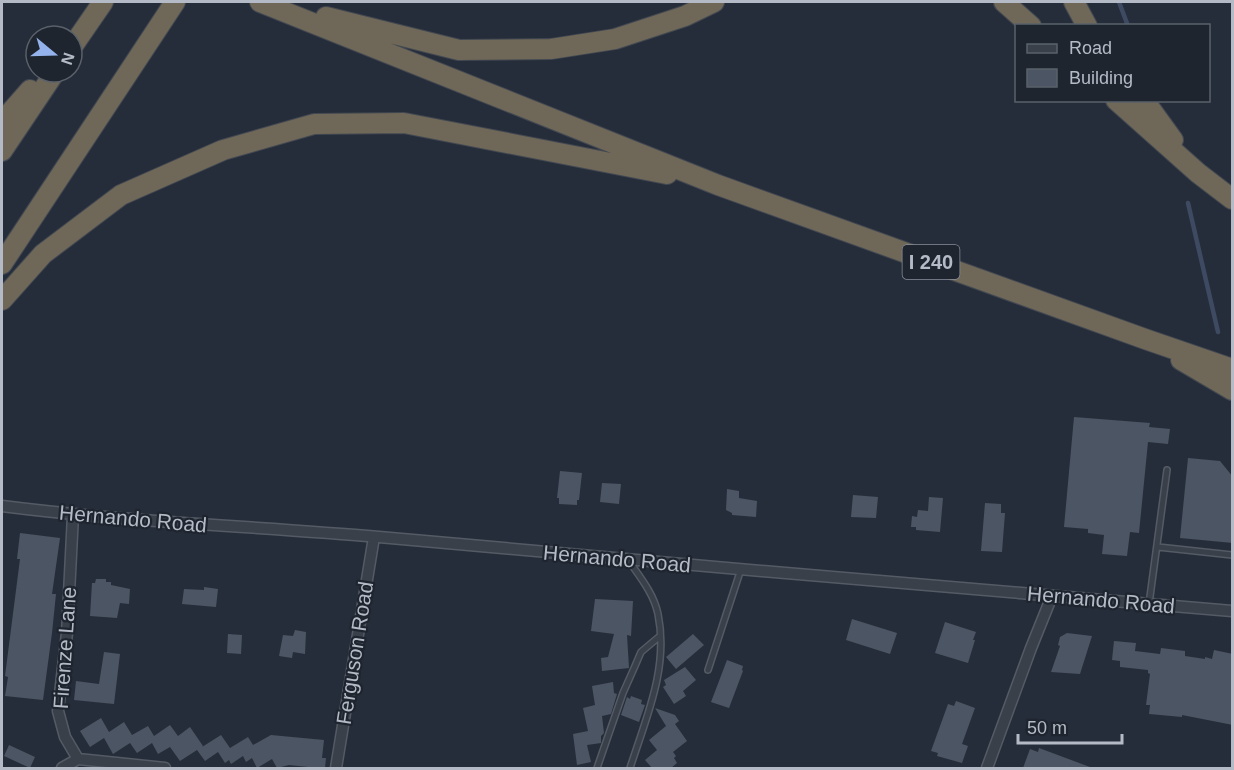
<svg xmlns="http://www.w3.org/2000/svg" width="1234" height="770" font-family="Helvetica,sans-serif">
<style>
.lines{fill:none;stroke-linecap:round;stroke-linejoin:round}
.stream{stroke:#3d4a61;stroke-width:4.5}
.building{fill:#4c5563}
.service-casing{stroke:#545b65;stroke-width:8}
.minor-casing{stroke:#545b65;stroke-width:13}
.motorway-casing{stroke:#414852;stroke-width:22}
.service{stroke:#39404a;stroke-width:5}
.minor{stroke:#39404a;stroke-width:10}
.motorway{stroke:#6f6757;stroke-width:20}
.labels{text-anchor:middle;stroke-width:4.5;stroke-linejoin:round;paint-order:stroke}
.shield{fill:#1e252f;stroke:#888e99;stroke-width:1.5}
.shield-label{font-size:20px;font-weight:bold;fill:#b5bbc6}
.street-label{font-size:21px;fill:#b5bbc6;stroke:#1e252f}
</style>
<rect width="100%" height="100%" fill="#262d3a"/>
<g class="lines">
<path class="stream" d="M 1119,2 L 1128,26
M 1188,203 L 1218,332"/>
</g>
<path class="building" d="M 1074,417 L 1150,423 L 1149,427 L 1170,429 L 1168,444 L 1148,442 L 1139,533 L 1130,532 L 1127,556 L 1102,554 L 1104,535 L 1088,533 L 1088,529 L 1064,527 Z
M 1188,458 L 1220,461 L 1233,477 L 1233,543 L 1180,538 Z
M 560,471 L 582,473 L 579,500 L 577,500 L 577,505 L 559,504 L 559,498 L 557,498 Z
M 602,483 L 621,484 L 619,504 L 600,502 Z
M 727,489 L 739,491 L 739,498 L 757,501 L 756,517 L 732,515 L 732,513 L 726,510 Z
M 853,495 L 878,497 L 876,518 L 851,517 Z
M 929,497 L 943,498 L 940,532 L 916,530 L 916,527 L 911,527 L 912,516 L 917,517 L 918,510 L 928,511 Z
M 985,503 L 1001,504 L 1001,513 L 1005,513 L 1002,552 L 981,551 Z
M 20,533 L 60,538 L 52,594 L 56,594 L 52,633 L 43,700 L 5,696 L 8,677 L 5,676 L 20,559 L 17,559 Z
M 96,579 L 106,579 L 106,582 L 111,582 L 111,585 L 130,589 L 129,604 L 120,603 L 117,618 L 90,616 L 92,583 L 95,583 Z
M 204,587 L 218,589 L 216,607 L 182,604 L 184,589 L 204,590 Z
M 595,599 L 633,601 L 631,636 L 627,635 L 629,668 L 602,671 L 601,658 L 608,657 L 614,634 L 591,631 Z
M 852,619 L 897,633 L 890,654 L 846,640 Z
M 945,622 L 976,632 L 973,640 L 975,640 L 968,663 L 935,653 Z
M 295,630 L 306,632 L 305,654 L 293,652 L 292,658 L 279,656 L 283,635 L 293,636 Z
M 1067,633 L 1092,636 L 1080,674 L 1051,672 L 1060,646 L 1058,645 L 1060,637 Z
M 228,634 L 242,635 L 241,654 L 227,653 Z
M 693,634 L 704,645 L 676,669 L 666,657 Z
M 1114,641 L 1136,643 L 1135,651 L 1160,654 L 1161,648 L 1185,651 L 1185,656 L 1205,659 L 1205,657 L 1212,659 L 1214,650 L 1233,654 L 1233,725 L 1182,715 L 1182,717 L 1149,714 L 1150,705 L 1146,705 L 1150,674 L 1148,673 L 1148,670 L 1120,667 L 1120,661 L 1112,660 Z
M 104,652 L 120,654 L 114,704 L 74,700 L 76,681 L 99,684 Z
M 727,660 L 743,666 L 742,670 L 743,671 L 729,708 L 711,702 Z
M 685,667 L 696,680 L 683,691 L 686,696 L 674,704 L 663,687 L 666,685 L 664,680 Z
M 613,682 L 614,693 L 617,694 L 611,714 L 602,716 L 604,733 L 601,736 L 601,743 L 587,745 L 591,762 L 577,765 L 573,734 L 588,731 L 583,708 L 595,705 L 592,686 Z
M 631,696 L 642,700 L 641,704 L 645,705 L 639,722 L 621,715 L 627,697 L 630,699 Z
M 956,701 L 975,708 L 962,744 L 968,746 L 962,763 L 937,756 L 938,753 L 931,751 L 948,704 L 954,706 Z
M 655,708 L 675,715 L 679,721 L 675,724 L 687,741 L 673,752 L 676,756 L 674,758 L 677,763 L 671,768 L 652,768 L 645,760 L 657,750 L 649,740 L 666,726 Z
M 101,718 L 109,732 L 124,722 L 132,735 L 148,726 L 154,736 L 170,725 L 178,736 L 190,727 L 203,746 L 202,747 L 221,735 L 230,748 L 248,737 L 253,745 L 271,735 L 324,740 L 322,758 L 326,758 L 325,768 L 307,768 L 308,767 L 289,765 L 277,768 L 272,759 L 257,768 L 252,758 L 246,762 L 243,756 L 231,764 L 229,760 L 225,763 L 218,752 L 205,761 L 197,750 L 180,761 L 170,747 L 158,754 L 152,743 L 137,753 L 130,743 L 113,754 L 104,738 L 90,747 L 80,731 Z
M 9,745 L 35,757 L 30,768 L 4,756 Z
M 1039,748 L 1090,767 L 1090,768 L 1023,768 L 1030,749 L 1038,752 Z"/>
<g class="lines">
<defs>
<path id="service" d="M 1158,547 L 1232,555
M 629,561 C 640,577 654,594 658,614 C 669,668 646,718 630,768
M 1149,604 L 1167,470
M 708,670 L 741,569
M 597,768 L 623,693 L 635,666 L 641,652 L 660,636"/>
<path id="minor" d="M 2,506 C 127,522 253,526 379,537 C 663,563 948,587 1232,611
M 78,759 L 165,768
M 62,768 L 78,759 L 65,737 L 58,711 L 67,633 L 73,515
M 336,768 L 374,537
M 987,768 L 1031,648 L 1052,596"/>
<path id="motorway" d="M 260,2 L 718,185 L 1145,339 L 1232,369
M 1004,2 L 1031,26
M 1074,2 L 1087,26
M 326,17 L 459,50 L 551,49 L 615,39 L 685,16 L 714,2
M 72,47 L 103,2
M 1116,100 L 1198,173 L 1232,199
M 1144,100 L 1173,140
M 2,122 L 30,90
M 2,151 L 55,72
M 2,264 L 175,2
M 2,300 L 43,254 L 121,195 L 223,150 L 314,124 L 404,123 L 667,174
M 1181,360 L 1232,390"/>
</defs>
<use href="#service" class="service-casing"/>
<use href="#minor" class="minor-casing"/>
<use href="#motorway" class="motorway-casing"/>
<use href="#service" class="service"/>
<use href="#minor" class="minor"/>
<use href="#motorway" class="motorway"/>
</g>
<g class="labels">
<rect class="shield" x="902.5" y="245" width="57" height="34" rx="4.5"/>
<g class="shield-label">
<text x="931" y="269">I 240</text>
</g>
<g class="street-label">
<text transform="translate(133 519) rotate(5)" y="7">Hernando Road</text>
<text transform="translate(617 559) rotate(5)" y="7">Hernando Road</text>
<text transform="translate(1101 600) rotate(5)" y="7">Hernando Road</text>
<text transform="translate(65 648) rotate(-86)" y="7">Firenze Lane</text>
<text transform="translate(355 653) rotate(-81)" y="7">Ferguson Road</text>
</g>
</g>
<rect width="1234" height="770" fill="none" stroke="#b5bbc6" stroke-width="6"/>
<rect x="1015" y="24" width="195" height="78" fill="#1e252f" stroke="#5a616b" stroke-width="1.5"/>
<rect x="1027" y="44" width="30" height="9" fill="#39404a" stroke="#5a616b" stroke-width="1.5"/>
<text x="1069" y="54" font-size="18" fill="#b5bbc6">Road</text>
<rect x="1027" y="69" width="30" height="18" fill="#4c5563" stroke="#5a616b" stroke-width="1.5"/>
<text x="1069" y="84" font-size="18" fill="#b5bbc6">Building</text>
<g transform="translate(54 54) rotate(109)"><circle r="28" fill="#1e252f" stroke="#5a616b" stroke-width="1.5"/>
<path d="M0-4.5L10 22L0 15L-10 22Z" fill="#94b2ec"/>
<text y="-9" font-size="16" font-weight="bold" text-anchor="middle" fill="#b5bbc6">N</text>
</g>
<path d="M1018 734v9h104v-9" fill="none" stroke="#b5bbc6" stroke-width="3"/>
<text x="1027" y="734" font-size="18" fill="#b5bbc6" stroke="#1e252f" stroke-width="4.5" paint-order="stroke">50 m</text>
</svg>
